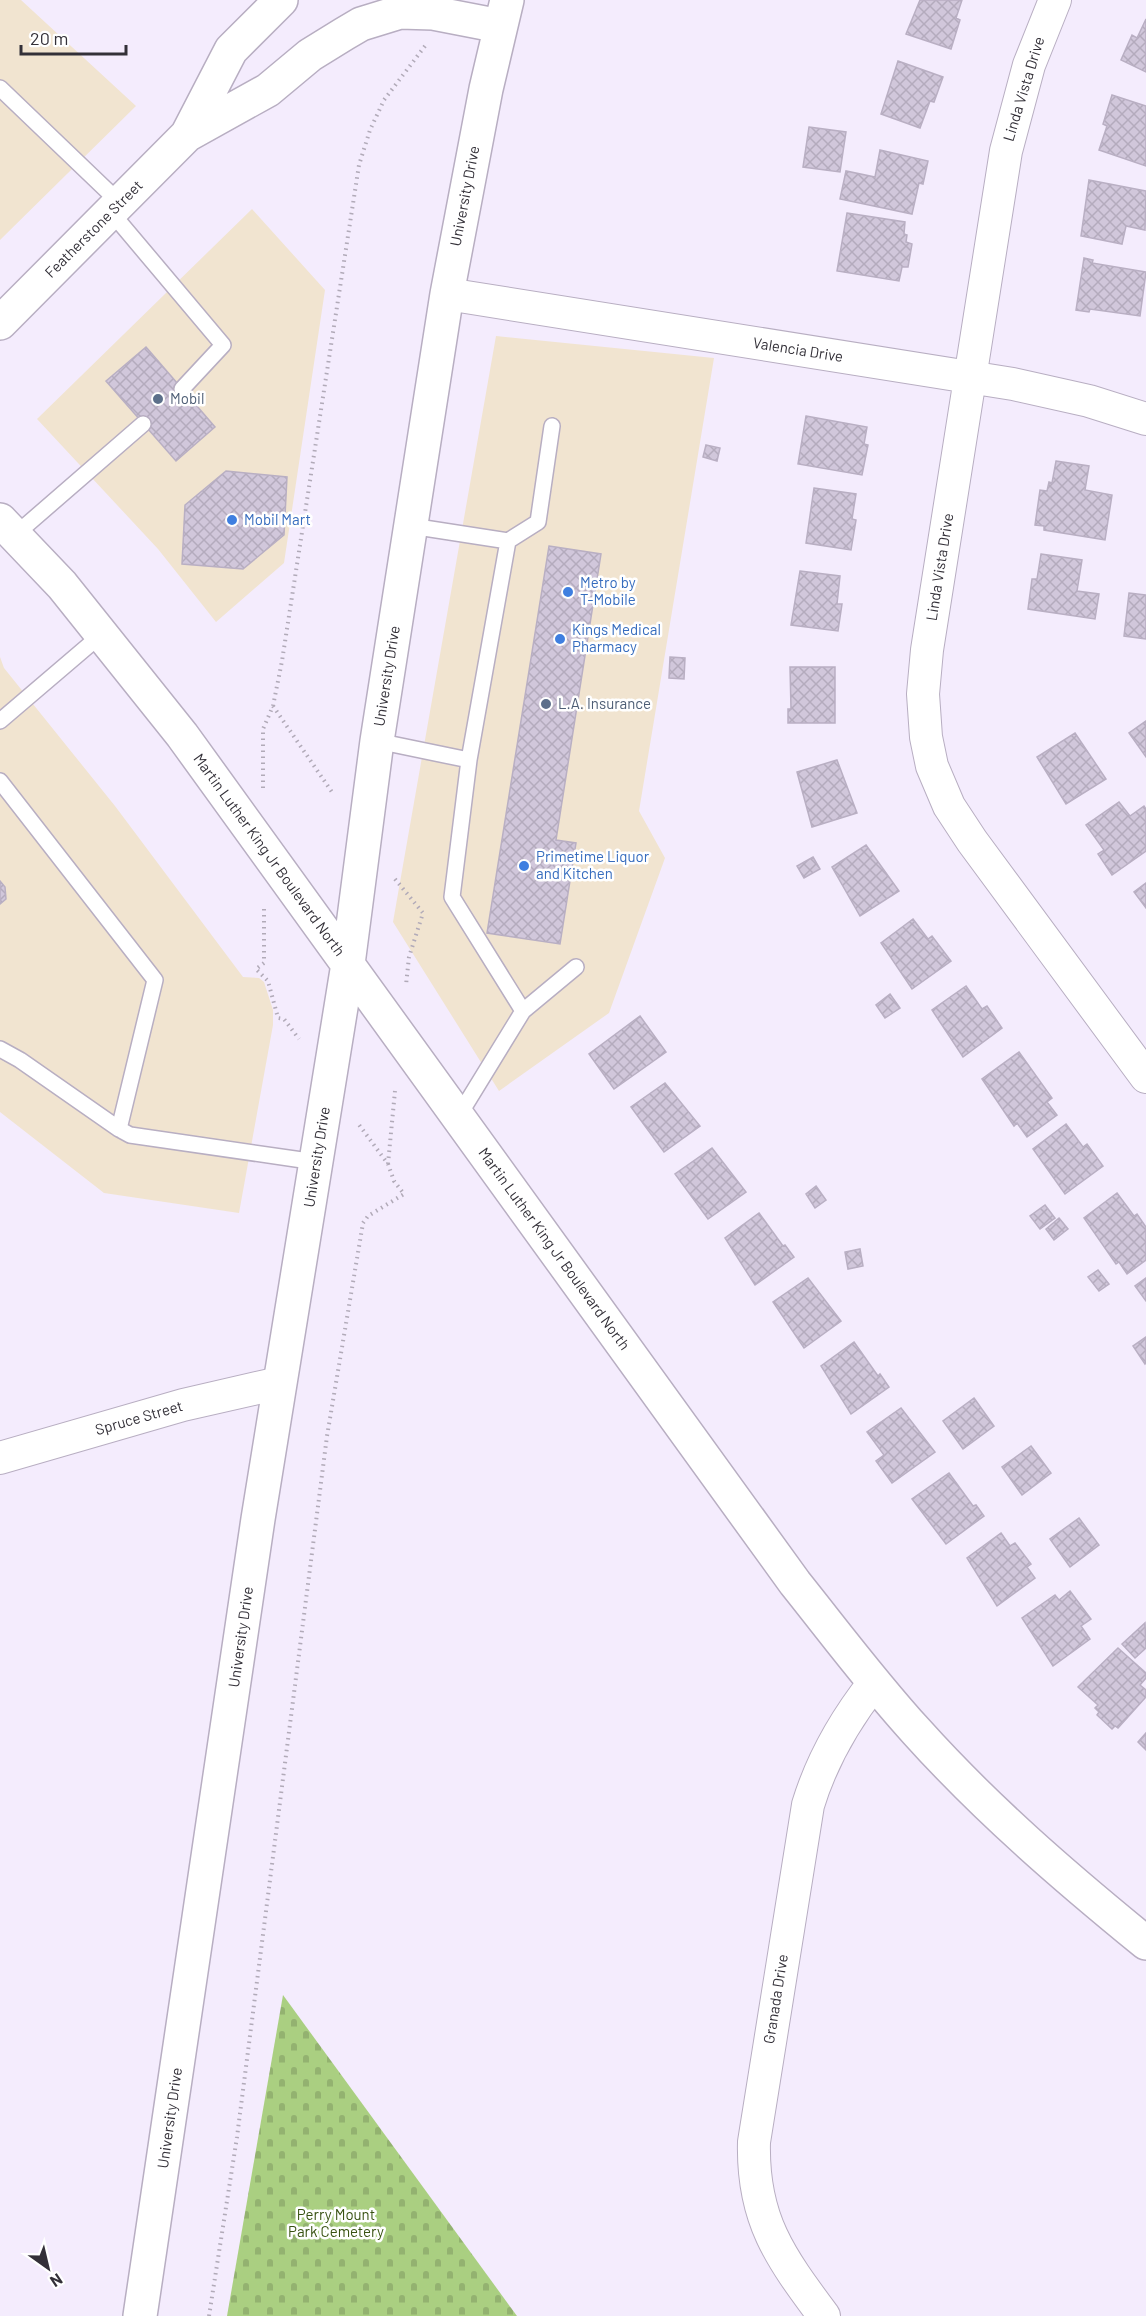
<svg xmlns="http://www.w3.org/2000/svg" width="1146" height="2316" font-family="Barlow,sans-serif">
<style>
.commercial{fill:#f1e4d0}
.cemetery{fill:url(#cemetery-stones)}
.building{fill:url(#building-cross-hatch);stroke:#b9afc3;stroke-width:1.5}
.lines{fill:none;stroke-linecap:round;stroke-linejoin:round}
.lane-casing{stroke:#b8aec2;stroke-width:18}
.street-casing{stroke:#b8aec2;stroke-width:34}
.secondary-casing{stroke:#b8aec2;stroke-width:36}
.path{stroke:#b1aab8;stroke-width:4;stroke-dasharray:1.5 4.5;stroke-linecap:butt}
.lane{stroke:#fff;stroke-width:15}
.street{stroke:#fff;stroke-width:32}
.secondary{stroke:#fff;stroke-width:33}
.service-dot{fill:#5c6f8a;stroke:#fff;stroke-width:2}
.shop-dot{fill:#3f7fe0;stroke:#fff;stroke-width:2}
.labels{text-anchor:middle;stroke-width:5;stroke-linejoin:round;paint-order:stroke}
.street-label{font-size:15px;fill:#333038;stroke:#fff}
.service-label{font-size:15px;fill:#4e5e75;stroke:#fff;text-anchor:start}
.shop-label{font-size:15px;fill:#366cbe;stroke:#fff;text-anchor:start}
.park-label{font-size:15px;fill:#385212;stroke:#fff}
</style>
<defs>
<pattern id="cemetery-stones" width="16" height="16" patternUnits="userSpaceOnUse" patternTransform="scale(1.5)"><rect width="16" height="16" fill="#aacf81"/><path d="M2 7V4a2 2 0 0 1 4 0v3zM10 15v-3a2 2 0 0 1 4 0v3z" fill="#93b270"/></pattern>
<pattern id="building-cross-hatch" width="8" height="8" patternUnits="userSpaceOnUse" patternTransform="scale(1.5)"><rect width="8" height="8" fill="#d1c7db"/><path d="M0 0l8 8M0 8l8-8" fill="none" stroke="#b4abbd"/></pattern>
</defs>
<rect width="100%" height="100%" fill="#f4ecfd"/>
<path class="commercial" d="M 0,0 L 21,0 L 136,106 L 0,240 Z
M 252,209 L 325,290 L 284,563 L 216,622 L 158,549 L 37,419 Z
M 496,336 L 714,358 L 639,811 L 665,858 L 609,1013 L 499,1091 L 393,922 Z
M 0,657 L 4,668 L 115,806 L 243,977 L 259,978 L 264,982 L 273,1010 L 273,1025 L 239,1213 L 104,1193 L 0,1112 Z"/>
<path class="cemetery" d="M 283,1995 L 517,2316 L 227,2316 Z"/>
<path class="building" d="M 920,0 L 962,0 L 956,18 L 960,20 L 951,49 L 906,34 Z
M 1146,19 L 1146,72 L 1121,60 L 1132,35 L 1137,38 Z
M 898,61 L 943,77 L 934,102 L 930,101 L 920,128 L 881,114 Z
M 1112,95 L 1146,106 L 1146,166 L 1099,150 L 1107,126 L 1103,124 Z
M 809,127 L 846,132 L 840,172 L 803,167 Z
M 880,150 L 928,161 L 923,184 L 919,183 L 912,214 L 840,199 L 846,171 L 875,177 Z
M 1089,180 L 1146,191 L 1145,230 L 1126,226 L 1122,244 L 1081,236 Z
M 847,213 L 905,222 L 904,234 L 907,235 L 906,242 L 912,244 L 908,267 L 902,267 L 899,281 L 837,271 Z
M 1084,258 L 1093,260 L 1092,263 L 1146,272 L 1140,316 L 1090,309 L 1089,312 L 1076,310 Z
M 146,347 L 215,427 L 176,461 L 106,381 Z
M 806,416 L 867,427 L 864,444 L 868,445 L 862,475 L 798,464 Z
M 706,445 L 720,448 L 717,461 L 703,457 Z
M 1056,461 L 1089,466 L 1085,490 L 1112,495 L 1105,540 L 1044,530 L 1044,526 L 1035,525 L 1040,490 L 1047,491 L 1049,482 L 1052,483 Z
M 226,471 L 287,477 L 284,535 L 243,569 L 182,564 L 185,505 Z
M 814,488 L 856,494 L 852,519 L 856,520 L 851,550 L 806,543 Z
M 549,546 L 601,554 L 556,840 L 576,843 L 560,944 L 487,933 Z
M 1041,554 L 1082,560 L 1077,591 L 1099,594 L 1095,619 L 1028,609 L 1032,579 L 1037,579 Z
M 800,571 L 840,576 L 837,604 L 842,604 L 838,631 L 791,625 Z
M 1129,593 L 1146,595 L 1146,639 L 1124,636 Z
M 670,657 L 685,658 L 684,679 L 669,678 Z
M 790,667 L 835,667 L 835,723 L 788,723 L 788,709 L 791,709 Z
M 1146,721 L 1146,757 L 1129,733 Z
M 1075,733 L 1106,779 L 1066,804 L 1037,757 Z
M 837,760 L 857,813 L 812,827 L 797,772 Z
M 1119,802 L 1130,816 L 1144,806 L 1146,809 L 1146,851 L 1112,875 L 1098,854 L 1104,850 L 1086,825 Z
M 866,845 L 899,891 L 860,916 L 832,867 Z
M 813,857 L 820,869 L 804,878 L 797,866 Z
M 0,881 L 5,887 L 6,899 L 0,904 Z
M 1146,883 L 1146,908 L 1134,892 Z
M 913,919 L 928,939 L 932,936 L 951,961 L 912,989 L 881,943 Z
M 966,986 L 982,1009 L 987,1006 L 1002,1028 L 963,1057 L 932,1010 Z
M 890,994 L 900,1008 L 885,1018 L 876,1005 Z
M 640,1016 L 666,1052 L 614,1089 L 589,1054 Z
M 1019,1052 L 1052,1098 L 1047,1102 L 1057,1115 L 1027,1137 L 1017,1123 L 1014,1126 L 982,1079 Z
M 665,1083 L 700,1126 L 664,1152 L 631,1107 Z
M 1066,1124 L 1083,1147 L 1087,1144 L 1103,1166 L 1065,1194 L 1033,1149 Z
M 712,1148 L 746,1192 L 708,1219 L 675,1174 Z
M 816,1186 L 826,1200 L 815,1208 L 806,1194 Z
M 1117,1193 L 1134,1216 L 1137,1214 L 1146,1227 L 1146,1260 L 1127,1274 L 1119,1262 L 1116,1264 L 1084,1218 Z
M 1045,1205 L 1055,1218 L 1040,1229 L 1030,1216 Z
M 759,1213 L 783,1246 L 785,1245 L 794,1257 L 755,1285 L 725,1238 Z
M 1059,1218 L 1068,1229 L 1054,1240 L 1046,1229 Z
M 860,1249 L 863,1266 L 848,1269 L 845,1252 Z
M 1098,1270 L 1109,1284 L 1099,1291 L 1088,1277 Z
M 808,1278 L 841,1321 L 804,1348 L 773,1302 Z
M 1146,1278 L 1146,1301 L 1135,1286 Z
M 1146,1337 L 1146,1363 L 1145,1364 L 1133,1346 Z
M 854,1342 L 878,1376 L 880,1374 L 889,1387 L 851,1414 L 821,1366 Z
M 974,1398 L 994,1426 L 963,1449 L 943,1421 Z
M 901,1408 L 935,1452 L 892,1483 L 876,1461 L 884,1455 L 867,1432 Z
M 1031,1446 L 1051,1473 L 1022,1495 L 1002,1467 Z
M 949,1473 L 973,1506 L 976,1505 L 984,1516 L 946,1544 L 912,1499 Z
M 1079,1518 L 1099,1545 L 1070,1567 L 1050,1539 Z
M 1001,1533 L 1010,1546 L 1015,1543 L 1031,1564 L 1027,1567 L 1035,1578 L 997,1606 L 967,1558 Z
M 1070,1591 L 1091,1619 L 1081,1626 L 1090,1639 L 1053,1666 L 1022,1618 L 1055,1595 L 1059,1600 Z
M 1145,1623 L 1146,1648 L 1135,1658 L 1122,1644 Z
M 1118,1648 L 1146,1673 L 1146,1678 L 1140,1685 L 1146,1690 L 1146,1697 L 1118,1728 L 1115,1726 L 1112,1729 L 1097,1715 L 1099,1712 L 1095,1708 L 1098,1705 L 1078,1687 Z
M 1146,1733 L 1146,1750 L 1138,1742 Z"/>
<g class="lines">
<defs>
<path id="lane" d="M 0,88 L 120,203
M 111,212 L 223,345 L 182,389
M 411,526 L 508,541 L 469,760 L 452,897 L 523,1011 L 458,1117
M 15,535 L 143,424
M 508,541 L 538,522 L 552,426
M 0,721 L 102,634
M 377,741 L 469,760
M 0,781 L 155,980 L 119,1129 L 130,1135 L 316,1162
M 523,1011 L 576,967
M 0,1049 L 20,1060 L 119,1129"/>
<path id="street" d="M 1055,0 L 1029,65 L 1006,151 L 927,650 L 923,694 L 926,737 L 932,766 L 949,806 L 972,841 L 1146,1077
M 447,294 L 1013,384 L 1089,401 L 1146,419
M 0,1458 L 183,1405 L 279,1383
M 824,2316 C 780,2257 752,2219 754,2142 L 808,1805 C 822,1759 844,1721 874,1683"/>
<path id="secondary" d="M 187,135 L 231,50 L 281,0
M 0,323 L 187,135 L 268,90 L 310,55 L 344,34 L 361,24 L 400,12 L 433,13 L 500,26
M 0,520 L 62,585 L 182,735 L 795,1583 C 835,1633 873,1684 916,1731 C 986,1809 1065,1877 1146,1943
M 140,2316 L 258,1519 L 348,964 L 377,741 L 447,294 L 486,89 L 507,0"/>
</defs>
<use href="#lane" class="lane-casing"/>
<use href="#street" class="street-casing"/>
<use href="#secondary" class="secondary-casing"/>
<path class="path" d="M 273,706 L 334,795
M 263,788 L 263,729 L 273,706 L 282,661 L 359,165 L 370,130 L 384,100 L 425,46
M 395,879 L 423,913 L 409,957 L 406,985
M 264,909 L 264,963 L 256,969 L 268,981 L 278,1018 L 284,1019 L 299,1039
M 388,1164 L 395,1091
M 209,2316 L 237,2137 L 327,1436 L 363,1223 L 368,1216 L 404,1194 L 394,1181 L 388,1164 L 357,1122"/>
<use href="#lane" class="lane"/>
<use href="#street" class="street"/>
<use href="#secondary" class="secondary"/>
</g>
<g class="service-dot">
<circle cx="158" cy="399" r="6"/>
<circle cx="546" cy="704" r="6"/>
</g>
<g class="shop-dot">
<circle cx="232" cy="520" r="6"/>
<circle cx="568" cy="592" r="6"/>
<circle cx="560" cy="639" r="6"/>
<circle cx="524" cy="866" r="6"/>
</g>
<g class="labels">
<g class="street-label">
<text transform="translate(1024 89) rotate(-73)" y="5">Linda Vista Drive</text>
<text transform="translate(465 196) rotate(-79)" y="5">University Drive</text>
<text transform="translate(94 229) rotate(-45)" y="5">Featherstone Street</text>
<text transform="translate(798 350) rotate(9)" y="5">Valencia Drive</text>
<text transform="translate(940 567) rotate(-81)" y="5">Linda Vista Drive</text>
<text transform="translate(387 676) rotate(-81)" y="5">University Drive</text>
<text transform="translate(269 855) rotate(54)" y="5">Martin Luther King Jr Boulevard North</text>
<text transform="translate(317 1157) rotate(-81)" y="5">University Drive</text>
<text transform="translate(554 1249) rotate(54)" y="5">Martin Luther King Jr Boulevard North</text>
<text transform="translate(139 1418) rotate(-16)" y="5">Spruce Street</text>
<text transform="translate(241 1637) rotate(-82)" y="5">University Drive</text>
<text transform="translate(776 1999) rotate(-81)" y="5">Granada Drive</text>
<text transform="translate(170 2118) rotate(-82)" y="5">University Drive</text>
</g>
<g class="service-label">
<text x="170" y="404">Mobil</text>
<text x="558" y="709">L.A. Insurance</text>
</g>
<g class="shop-label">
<text x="244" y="525">Mobil Mart</text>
<text x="580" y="588">Metro by<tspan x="580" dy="17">T-Mobile</tspan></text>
<text x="572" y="635">Kings Medical<tspan x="572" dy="17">Pharmacy</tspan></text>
<text x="536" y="862">Primetime Liquor<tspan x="536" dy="17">and Kitchen</tspan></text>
</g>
<g class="park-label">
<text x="336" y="2220">Perry Mount<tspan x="336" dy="17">Park Cemetery</tspan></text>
</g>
</g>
<g transform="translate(48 2268) rotate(146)" stroke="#ffffff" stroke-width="4.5" paint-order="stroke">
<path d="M0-4.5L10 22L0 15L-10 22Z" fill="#333038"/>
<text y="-9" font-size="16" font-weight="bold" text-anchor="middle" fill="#333038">N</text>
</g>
<path d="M21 45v9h105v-9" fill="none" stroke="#333038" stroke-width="3"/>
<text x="30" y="45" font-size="18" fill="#333038" stroke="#ffffff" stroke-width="4.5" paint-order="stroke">20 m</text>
</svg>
